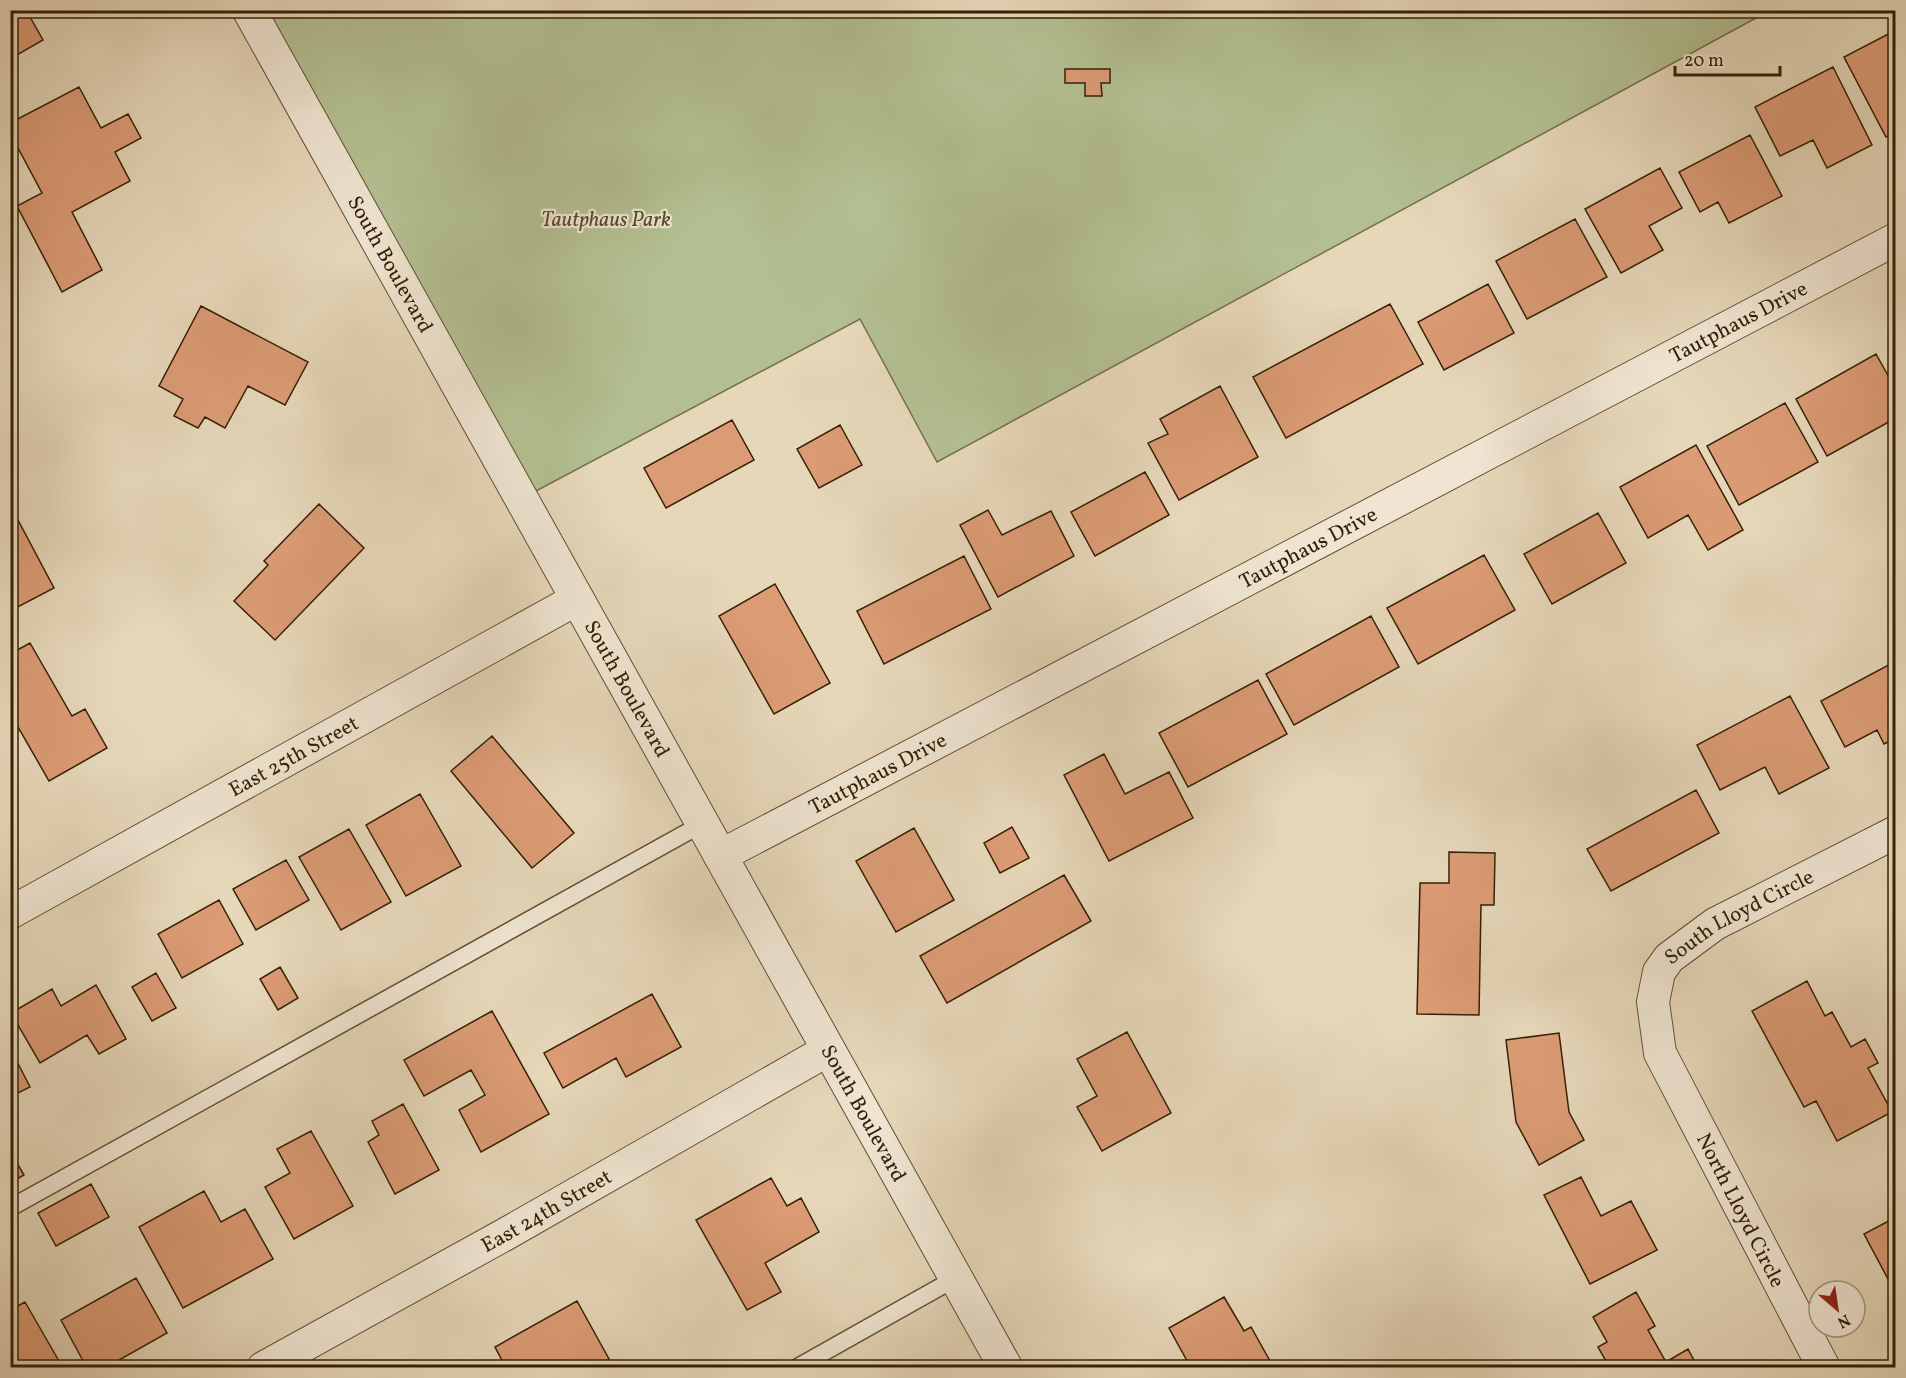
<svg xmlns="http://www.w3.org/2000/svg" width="1906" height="1378" font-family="Vollkorn,serif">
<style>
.green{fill:#b3bf91;stroke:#74704a;stroke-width:1.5}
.building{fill:#db9b75;stroke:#352003;stroke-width:1.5}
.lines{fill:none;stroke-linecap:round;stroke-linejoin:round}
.service-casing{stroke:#614e30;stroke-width:19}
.minor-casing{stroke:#614e30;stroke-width:34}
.tertiary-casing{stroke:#614e30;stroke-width:35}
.service{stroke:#efe5d2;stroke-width:16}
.minor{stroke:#efe5d2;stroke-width:32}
.tertiary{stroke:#efe5d2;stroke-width:33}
.labels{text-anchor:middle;stroke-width:4.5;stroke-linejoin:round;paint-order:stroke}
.park-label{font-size:21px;font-style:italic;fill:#544826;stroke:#efe5d2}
.street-label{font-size:21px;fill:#352003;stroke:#efe5d2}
</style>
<rect width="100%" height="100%" fill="#e6d7b9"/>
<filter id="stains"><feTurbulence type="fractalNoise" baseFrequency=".00333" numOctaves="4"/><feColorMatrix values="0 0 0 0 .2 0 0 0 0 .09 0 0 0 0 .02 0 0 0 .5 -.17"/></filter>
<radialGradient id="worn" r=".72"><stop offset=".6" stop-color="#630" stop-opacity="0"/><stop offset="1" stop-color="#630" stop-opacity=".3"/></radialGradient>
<path class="green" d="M 249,11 L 1769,11 L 937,462 L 860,319 L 521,499 Z"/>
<path class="building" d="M 10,10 L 26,10 L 43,40 L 10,59 Z
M 1896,30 L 1896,132 L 1886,137 L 1844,57 Z
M 1833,67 L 1872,145 L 1827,168 L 1813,140 L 1780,156 L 1755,107 Z
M 1065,69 L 1110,69 L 1110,83 L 1101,83 L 1102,96 L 1085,96 L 1085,83 L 1065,83 Z
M 79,87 L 101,128 L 128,114 L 141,138 L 115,152 L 130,181 L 72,212 L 102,270 L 62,292 L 17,206 L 42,193 L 10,133 L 10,123 Z
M 1750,135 L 1782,196 L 1729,223 L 1718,202 L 1700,212 L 1679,172 Z
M 1660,168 L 1682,208 L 1649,226 L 1663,250 L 1621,273 L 1585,209 Z
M 1575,219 L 1607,277 L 1527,319 L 1496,261 Z
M 1488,284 L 1514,333 L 1444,370 L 1418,322 Z
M 1390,304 L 1423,364 L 1286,438 L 1253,377 Z
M 201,306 L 308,362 L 285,405 L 248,386 L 225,428 L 205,417 L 198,428 L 174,416 L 183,399 L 159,386 Z
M 1876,354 L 1896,390 L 1896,418 L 1827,456 L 1796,399 Z
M 1220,386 L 1258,457 L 1179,500 L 1148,443 L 1168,434 L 1160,419 Z
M 1785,403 L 1818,462 L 1739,505 L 1707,446 Z
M 732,420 L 754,460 L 666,508 L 644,468 Z
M 840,425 L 862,465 L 819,488 L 797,449 Z
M 1696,445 L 1743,530 L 1708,550 L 1688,515 L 1648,538 L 1620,487 Z
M 1145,472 L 1169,515 L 1095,556 L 1071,512 Z
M 319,504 L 364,548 L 275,640 L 234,601 L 268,565 L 264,561 Z
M 10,505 L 54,588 L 10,611 Z
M 988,510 L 1002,535 L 1051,511 L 1074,556 L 998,597 L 960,525 Z
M 1598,513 L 1626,563 L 1552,604 L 1524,554 Z
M 1484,555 L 1515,610 L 1418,664 L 1387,608 Z
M 964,556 L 991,609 L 884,664 L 857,611 Z
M 775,584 L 830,683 L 774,714 L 719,616 Z
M 1371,616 L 1399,667 L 1294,725 L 1266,674 Z
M 30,643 L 72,716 L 85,709 L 107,748 L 49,781 L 10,713 L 10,654 Z
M 1896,661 L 1896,738 L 1884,744 L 1877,730 L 1845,747 L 1821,701 Z
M 1258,680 L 1287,734 L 1188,787 L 1159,733 Z
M 1790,696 L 1829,768 L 1779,794 L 1765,767 L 1720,790 L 1697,745 Z
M 492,736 L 574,833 L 532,868 L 451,771 Z
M 1104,754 L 1125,794 L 1169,772 L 1193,818 L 1109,861 L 1064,775 Z
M 1696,790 L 1719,833 L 1611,891 L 1587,849 Z
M 420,794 L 461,866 L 406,896 L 366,825 Z
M 1012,827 L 1029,858 L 1000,873 L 984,843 Z
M 914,828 L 954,900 L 896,932 L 856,861 Z
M 349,829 L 391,902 L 341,930 L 299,857 Z
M 1449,852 L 1495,853 L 1494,905 L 1481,905 L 1479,1015 L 1417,1014 L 1420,883 L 1449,883 Z
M 286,860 L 309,900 L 256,930 L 233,889 Z
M 1064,875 L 1091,921 L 947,1003 L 920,956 Z
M 219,900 L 243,944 L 182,978 L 158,934 Z
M 280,967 L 298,998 L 278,1010 L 260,979 Z
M 156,973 L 176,1008 L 152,1021 L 132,987 Z
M 1807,981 L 1825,1016 L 1832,1012 L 1851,1047 L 1865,1039 L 1878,1063 L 1868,1068 L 1892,1112 L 1837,1141 L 1816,1101 L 1804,1107 L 1752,1011 Z
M 96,985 L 126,1039 L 99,1054 L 87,1035 L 40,1063 L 11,1013 L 52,989 L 61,1006 Z
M 652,994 L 681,1047 L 626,1077 L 616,1058 L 563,1088 L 544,1053 Z
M 492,1011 L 549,1114 L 481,1152 L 459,1110 L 485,1095 L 471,1070 L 424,1096 L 404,1060 Z
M 1127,1032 L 1171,1113 L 1102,1151 L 1077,1107 L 1097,1096 L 1077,1059 Z
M 1559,1033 L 1569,1112 L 1584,1140 L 1539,1165 L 1516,1122 L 1506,1040 Z
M 10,1048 L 30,1087 L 10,1097 Z
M 403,1104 L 439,1170 L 395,1194 L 368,1142 L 379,1135 L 372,1121 Z
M 311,1131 L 353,1206 L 294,1239 L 265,1187 L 290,1173 L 277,1149 Z
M 10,1151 L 24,1175 L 10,1183 Z
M 1581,1177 L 1601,1216 L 1631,1201 L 1657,1250 L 1590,1284 L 1544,1195 Z
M 771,1178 L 787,1206 L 801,1198 L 819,1232 L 765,1263 L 781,1292 L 747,1310 L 696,1220 Z
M 91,1184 L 109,1217 L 56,1246 L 38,1213 Z
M 204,1191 L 221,1222 L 245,1209 L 273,1259 L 183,1308 L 139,1227 Z
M 1896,1217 L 1896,1294 L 1864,1234 Z
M 136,1278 L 167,1333 L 105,1368 L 87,1368 L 61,1320 Z
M 1636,1292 L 1655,1326 L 1648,1330 L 1666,1362 L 1688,1349 L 1698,1368 L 1610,1368 L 1598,1347 L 1607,1342 L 1593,1317 Z
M 1224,1297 L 1244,1331 L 1251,1327 L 1274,1368 L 1191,1368 L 1169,1328 Z
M 577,1301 L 609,1359 L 593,1368 L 506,1368 L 495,1347 Z
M 25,1302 L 63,1368 L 10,1368 L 10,1310 Z"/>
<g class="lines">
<defs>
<path id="service" d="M 10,1208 L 702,824
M 796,1368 L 956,1278"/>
<g id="minor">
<path id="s1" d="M 720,856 L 1896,239"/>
<path id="s2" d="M 10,913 L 577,599"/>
<path id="s3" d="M 263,1368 L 504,1235 L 828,1050"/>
<path id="s4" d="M 1824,1368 L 1660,1053 L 1653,1002 L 1659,972 L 1669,958 L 1715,924 L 1896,832"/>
</g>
<g id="tertiary">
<path id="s5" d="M 249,10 L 1006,1368"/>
</g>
</defs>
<use href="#service" class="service-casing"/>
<use href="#minor" class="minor-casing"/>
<use href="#tertiary" class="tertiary-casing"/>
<use href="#service" class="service"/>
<use href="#minor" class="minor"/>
<use href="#tertiary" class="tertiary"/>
</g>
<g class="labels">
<g class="park-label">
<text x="606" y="226">Tautphaus Park</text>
</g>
<g class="street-label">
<text dy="7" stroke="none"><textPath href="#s5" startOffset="291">South Boulevard</textPath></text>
<text dy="7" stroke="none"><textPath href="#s1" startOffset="1150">Tautphaus Drive</textPath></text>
<text dy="7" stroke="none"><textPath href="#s1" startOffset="664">Tautphaus Drive</textPath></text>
<text dy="7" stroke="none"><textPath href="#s5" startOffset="777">South Boulevard</textPath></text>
<text dy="7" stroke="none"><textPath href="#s2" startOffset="324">East 25th Street</textPath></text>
<text dy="7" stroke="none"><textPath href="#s1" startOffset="178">Tautphaus Drive</textPath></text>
<text dy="7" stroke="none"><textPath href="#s4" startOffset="536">South Lloyd Circle</textPath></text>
<text dy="7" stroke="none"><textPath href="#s5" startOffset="1263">South Boulevard</textPath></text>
<text dy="7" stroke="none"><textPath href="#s3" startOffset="324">East 24th Street</textPath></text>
<text transform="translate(1741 1210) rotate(63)" y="7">North Lloyd Circle</text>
</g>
</g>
<rect width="1906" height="1378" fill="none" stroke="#e6d7b9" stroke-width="36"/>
<rect x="12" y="12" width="1882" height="1354" fill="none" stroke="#352003" stroke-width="3"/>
<rect x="18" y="18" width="1870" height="1342" fill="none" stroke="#352003" stroke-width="1.5"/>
<g transform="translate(1837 1309) rotate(151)"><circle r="28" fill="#efe5d2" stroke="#a5967f" stroke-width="1.5"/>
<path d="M0-4.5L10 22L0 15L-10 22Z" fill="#8f2418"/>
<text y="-9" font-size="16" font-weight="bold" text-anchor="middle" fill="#352003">N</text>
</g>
<path d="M1675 66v9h105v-9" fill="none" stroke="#352003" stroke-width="3"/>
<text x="1684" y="66" font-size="18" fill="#352003" stroke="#efe5d2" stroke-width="4.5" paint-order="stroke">20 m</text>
<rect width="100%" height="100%" filter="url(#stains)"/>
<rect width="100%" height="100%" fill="url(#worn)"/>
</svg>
